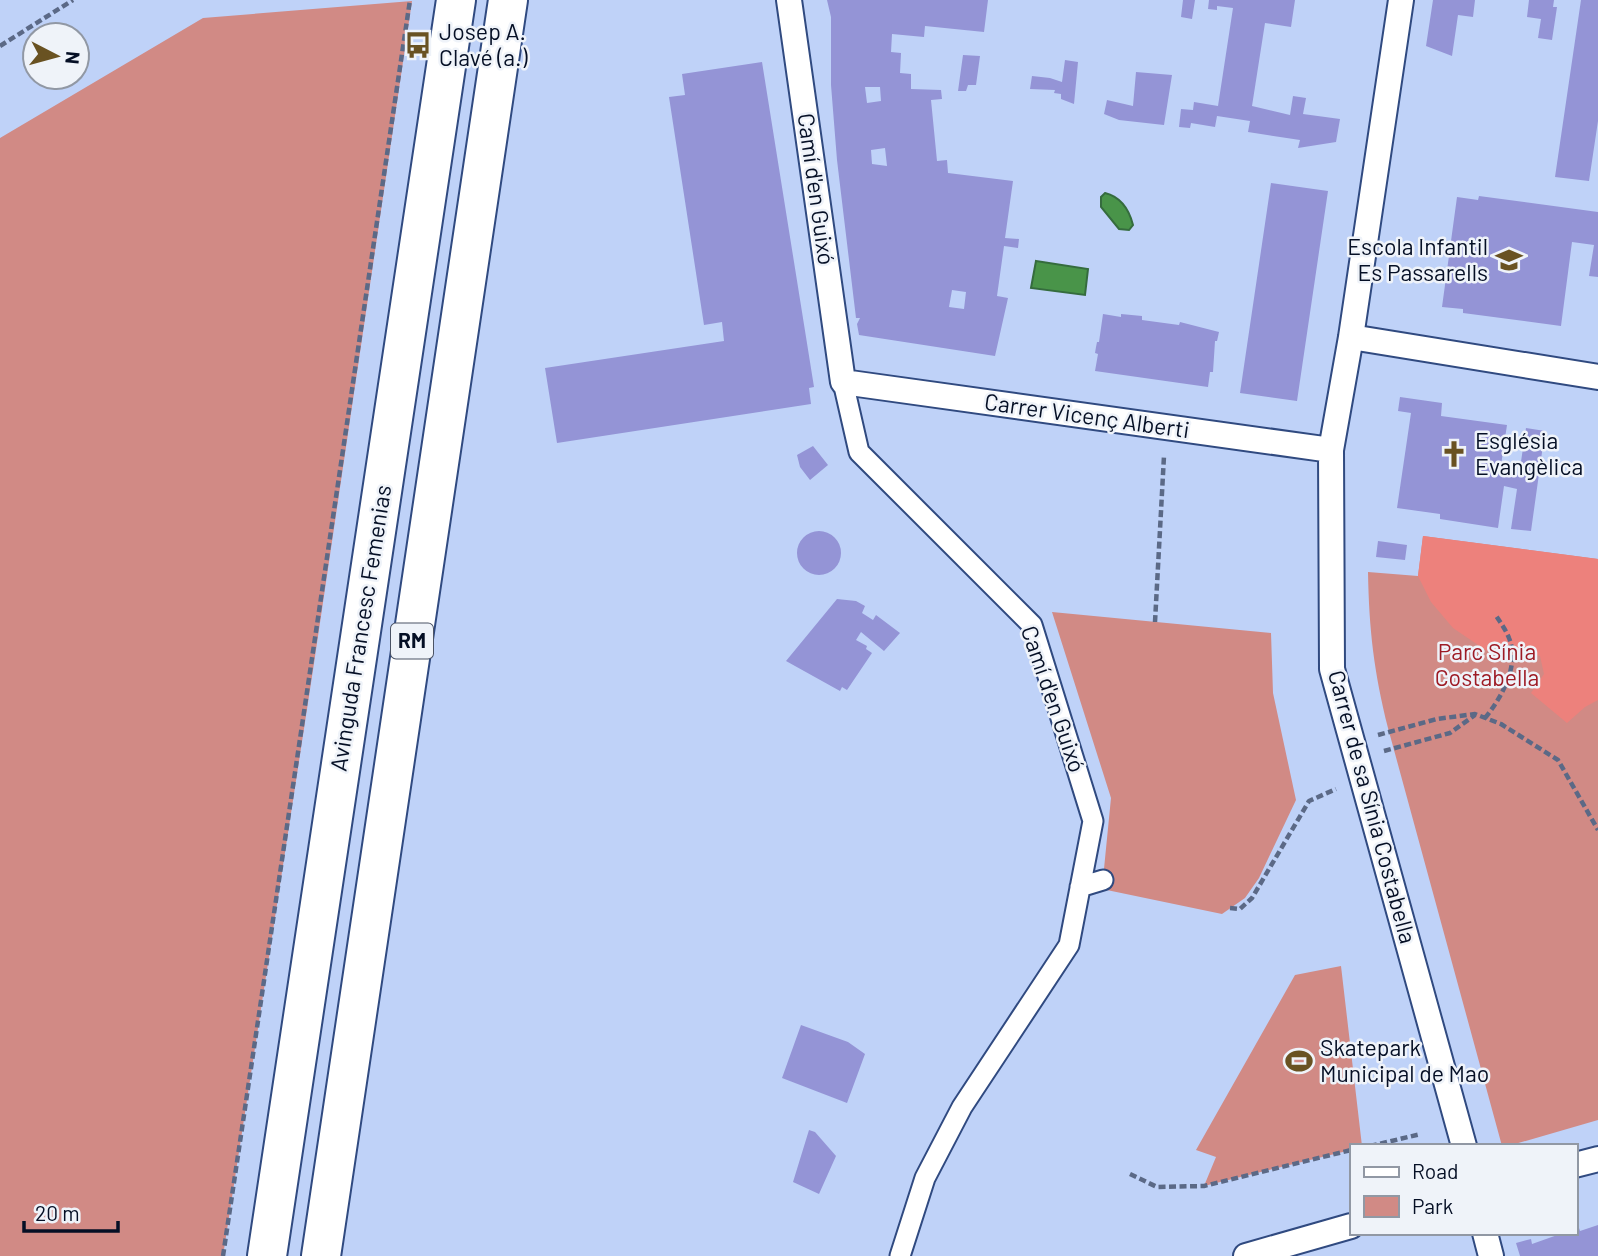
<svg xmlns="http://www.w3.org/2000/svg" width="1598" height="1256" font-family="Barlow,sans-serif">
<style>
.green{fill:#d18a85}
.forest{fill:#ed817c}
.water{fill:#499449;stroke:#356c3e;stroke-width:2}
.building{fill:#9494d6;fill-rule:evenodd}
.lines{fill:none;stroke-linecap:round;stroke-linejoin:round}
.pedestrian-casing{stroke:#304a80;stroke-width:23}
.minor-casing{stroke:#304a80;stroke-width:28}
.primary-casing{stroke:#304a80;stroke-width:42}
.path{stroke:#5b6986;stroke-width:4.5;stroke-dasharray:7 3.5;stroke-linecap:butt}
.pedestrian{stroke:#fff;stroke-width:19}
.minor{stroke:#fff;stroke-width:24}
.primary{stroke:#fff;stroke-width:38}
.labels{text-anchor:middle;stroke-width:5;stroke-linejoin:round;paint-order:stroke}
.shield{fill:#eff3f9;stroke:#4b5365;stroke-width:2}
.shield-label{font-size:21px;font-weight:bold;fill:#050f25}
.poi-label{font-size:23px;fill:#050f25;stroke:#eff3f9;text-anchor:start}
.street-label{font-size:23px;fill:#050f25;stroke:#eff3f9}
.park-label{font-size:23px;fill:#9d1b25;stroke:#eff3f9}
</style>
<rect width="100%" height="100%" fill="#bfd2f8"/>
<path class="green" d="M 412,1 L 313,670 L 223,1256 L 0,1256 L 0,138 L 203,18 Z
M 1423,536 L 1598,559 L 1598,1120 L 1508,1146 L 1502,1146 L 1388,728 C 1374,672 1369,630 1368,572 L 1418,576 Z
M 1052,612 L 1271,633 L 1273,693 L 1296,800 L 1259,878 L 1245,898 L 1222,914 L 1102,889 L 1111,798 Z
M 1341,966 L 1362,1146 L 1351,1146 L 1351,1150 L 1204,1186 L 1216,1157 L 1196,1150 L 1295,975 Z"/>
<path class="forest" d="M 1423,536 L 1598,559 L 1598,700 L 1585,707 L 1567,723 L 1531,693 L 1544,674 L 1540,656 L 1511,648 L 1487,651 L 1453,628 L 1431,602 L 1418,576 Z"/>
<path class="water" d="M 1105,193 C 1121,197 1129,209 1133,225 L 1129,230 L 1119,229 L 1101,207 L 1101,197 Z
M 1036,261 L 1088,269 L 1085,295 L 1031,288 Z"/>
<path class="building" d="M 827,0 L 988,0 L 984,32 L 925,26 L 924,37 L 892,34 L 891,52 L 901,53 L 900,73 L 911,74 L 911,89 L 941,90 L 942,99 L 931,100 L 937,161 L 947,160 L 948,173 L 1013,181 L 1005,238 L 1019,239 L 1018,248 L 1004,246 L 997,296 L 1008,298 L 995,356 L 859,335 L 857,324 L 860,318 L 856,318 L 837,160 L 831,85 L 831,17 ZM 865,87 L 880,87 L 881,101 L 867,103 ZM 885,148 L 887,166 L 872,164 L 871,150 ZM 952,290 L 966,292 L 964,309 L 949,307 Z
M 1183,0 L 1195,0 L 1192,19 L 1181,17 Z
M 1209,0 L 1295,0 L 1291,27 L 1265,23 L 1252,106 L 1290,115 L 1293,96 L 1306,98 L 1303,114 L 1340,119 L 1336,142 L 1298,148 L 1300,140 L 1248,132 L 1250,121 L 1217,116 L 1215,127 L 1191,123 L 1190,128 L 1179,127 L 1181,109 L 1193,110 L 1194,102 L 1218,106 L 1233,8 L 1217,6 L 1217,10 L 1208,9 Z
M 1433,0 L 1475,0 L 1473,17 L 1458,15 L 1452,56 L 1426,46 Z
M 1529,0 L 1554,0 L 1553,7 L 1557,7 L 1552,40 L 1538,38 L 1541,19 L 1527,17 Z
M 1581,0 L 1598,0 L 1598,121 L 1589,181 L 1555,177 Z
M 963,55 L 980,56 L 976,85 L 968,85 L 966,91 L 958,91 Z
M 1065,60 L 1078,62 L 1074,104 L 1061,99 L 1061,94 L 1054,93 L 1055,90 L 1030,89 L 1032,76 L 1050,78 L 1062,82 Z
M 762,62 L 814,387 L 809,388 L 811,404 L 557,443 L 545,368 L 724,341 L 722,322 L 704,325 L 669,97 L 685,95 L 682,74 Z
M 1136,72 L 1172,75 L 1164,125 L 1119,120 L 1104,114 L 1107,100 L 1133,106 Z
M 1271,183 L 1328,191 L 1297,401 L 1240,393 Z
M 1479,196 L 1598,212 L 1598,277 L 1589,276 L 1594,245 L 1572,242 L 1561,326 L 1463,313 L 1463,309 L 1442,307 L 1457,197 L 1478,200 Z
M 1103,314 L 1121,317 L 1121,314 L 1142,316 L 1142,320 L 1179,325 L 1180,322 L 1219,332 L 1217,341 L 1215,341 L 1213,372 L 1210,372 L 1208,387 L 1095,371 L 1098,354 L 1095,353 L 1096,347 L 1097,342 L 1099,342 Z
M 1400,397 L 1442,403 L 1441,416 L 1507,425 L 1500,472 L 1519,475 L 1526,428 L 1545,431 L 1531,531 L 1511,529 L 1517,489 L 1504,486 L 1498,528 L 1440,519 L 1440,514 L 1397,508 L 1411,413 L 1398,411 Z
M 813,446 L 828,465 L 810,480 L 800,467 L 797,455 Z
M797 553a22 22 0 1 1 44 0a22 22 0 1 1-44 0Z
M 1378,541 L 1407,545 L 1405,560 L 1376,557 Z
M 837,599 L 856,601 L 865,606 L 862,613 L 873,620 L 876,615 L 900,633 L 884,651 L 861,632 L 856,640 L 867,646 L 866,649 L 872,653 L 847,690 L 842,687 L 840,691 L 786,661 Z
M 801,1025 L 848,1042 L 865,1054 L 847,1103 L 782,1078 Z
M 809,1130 L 815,1132 L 836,1156 L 819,1194 L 793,1182 Z
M 1578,1225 L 1580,1231 L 1598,1225 L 1598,1256 L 1520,1256 L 1516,1243 L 1531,1239 L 1532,1244 L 1563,1233 L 1575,1233 L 1575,1227 Z"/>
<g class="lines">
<defs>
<path id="pedestrian" d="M 843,382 L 859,452 L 1032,625 L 1093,821 L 1069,945 L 962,1107 L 925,1178 L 900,1256
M 1080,887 L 1103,880"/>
<path id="minor" d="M 789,0 L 843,382 L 1331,450
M 1401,0 L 1351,337 L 1331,450 L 1332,669 L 1464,1146
M 1351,337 L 1598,377
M 1575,1165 L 1598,1159
M 1485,1233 L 1491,1256
M 1246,1256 L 1351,1226"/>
<path id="primary" d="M 267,1256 L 456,0
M 321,1256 L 508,0"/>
</defs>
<use href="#pedestrian" class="pedestrian-casing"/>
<use href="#minor" class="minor-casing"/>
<use href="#primary" class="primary-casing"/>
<path class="path" d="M 0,46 L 73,0
M 1155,622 L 1164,456
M 1485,718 C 1502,697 1520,665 1509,638 C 1506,630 1500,622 1495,614
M 1378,735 L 1437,719 L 1475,714 L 1501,724 L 1558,760 L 1598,830
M 1384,751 L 1450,733 L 1475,715
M 1230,908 L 1240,909 L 1252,898 L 1309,801 L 1336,789
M 1370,1146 L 1421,1134
M 1130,1174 L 1157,1187 L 1204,1186 L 1351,1150
M 223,1256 L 410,0"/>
<use href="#pedestrian" class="pedestrian"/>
<use href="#minor" class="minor"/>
<use href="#primary" class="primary"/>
</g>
<defs>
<symbol id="bus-bare" viewBox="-9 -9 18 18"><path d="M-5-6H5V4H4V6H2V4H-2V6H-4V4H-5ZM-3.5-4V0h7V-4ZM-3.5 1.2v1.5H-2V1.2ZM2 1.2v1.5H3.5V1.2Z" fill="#695222" stroke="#eff3f9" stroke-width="2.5" paint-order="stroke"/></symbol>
<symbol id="school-bare" viewBox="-9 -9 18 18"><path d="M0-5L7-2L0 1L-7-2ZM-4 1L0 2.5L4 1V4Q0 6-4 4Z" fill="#695222" stroke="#eff3f9" stroke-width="2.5" paint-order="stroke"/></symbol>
<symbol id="church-bare" viewBox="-9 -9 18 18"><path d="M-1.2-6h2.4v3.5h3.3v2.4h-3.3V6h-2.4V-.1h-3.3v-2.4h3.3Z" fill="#695222" stroke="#eff3f9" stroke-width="2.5" paint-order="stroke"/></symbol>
<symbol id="stadium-bare" viewBox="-9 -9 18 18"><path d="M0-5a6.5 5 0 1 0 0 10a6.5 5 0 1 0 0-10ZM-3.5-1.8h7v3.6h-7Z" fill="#695222" stroke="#eff3f9" stroke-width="2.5" paint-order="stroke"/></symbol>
</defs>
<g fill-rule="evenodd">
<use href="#bus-bare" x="399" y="26" width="38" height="38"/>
<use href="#school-bare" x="1490" y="241" width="38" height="38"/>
<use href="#church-bare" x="1435" y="435" width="38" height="38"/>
<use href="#stadium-bare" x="1280" y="1042" width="38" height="38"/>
</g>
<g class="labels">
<rect class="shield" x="391" y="623.5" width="42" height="35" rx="5"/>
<g class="shield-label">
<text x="412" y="648">RM</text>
</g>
<g class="poi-label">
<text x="439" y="40">Josep A.<tspan x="439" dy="26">Clavé (a.)</tspan></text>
<text x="1488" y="255" text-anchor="end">Escola Infantil<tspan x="1488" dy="26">Es Passarells</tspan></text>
<text x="1475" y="449">Església<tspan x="1475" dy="26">Evangèlica</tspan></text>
<text x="1320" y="1056">Skatepark<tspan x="1320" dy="26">Municipal de Mao</tspan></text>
</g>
<g class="street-label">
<text transform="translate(816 189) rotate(82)" y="8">Camí d'en Guixó</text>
<text transform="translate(1087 416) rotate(8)" y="8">Carrer Vicenç Alberti</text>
<text transform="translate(361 628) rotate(-81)" y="8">Avinguda Francesc Femenias</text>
<text transform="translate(1053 699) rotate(71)" y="8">Camí d'en Guixó</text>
<text transform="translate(1372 807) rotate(75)" y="8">Carrer de sa Sínia Costabella</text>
</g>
<g class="park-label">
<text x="1487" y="660">Parc Sínia<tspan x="1487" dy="26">Costabella</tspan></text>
</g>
</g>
<rect x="1350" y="1144" width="228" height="91" fill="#eff3f9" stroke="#9198a4" stroke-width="2"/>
<rect x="1364" y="1167" width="35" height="10" fill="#ffffff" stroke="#9198a4" stroke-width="2"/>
<text x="1412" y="1179" font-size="21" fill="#050f25">Road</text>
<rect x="1364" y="1196" width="35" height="21" fill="#d18a85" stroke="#9198a4" stroke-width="2"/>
<text x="1412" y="1214" font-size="21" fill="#050f25">Park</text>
<g transform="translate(56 56) rotate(96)"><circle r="33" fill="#eff3f9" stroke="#9198a4" stroke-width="2"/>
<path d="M0-5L12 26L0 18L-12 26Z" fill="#695222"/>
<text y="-10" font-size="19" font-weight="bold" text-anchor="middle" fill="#050f25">N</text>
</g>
<path d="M24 1221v10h94v-10" fill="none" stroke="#050f25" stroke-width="3.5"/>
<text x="35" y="1221" font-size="21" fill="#050f25" stroke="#eff3f9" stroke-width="5" paint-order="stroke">20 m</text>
</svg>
